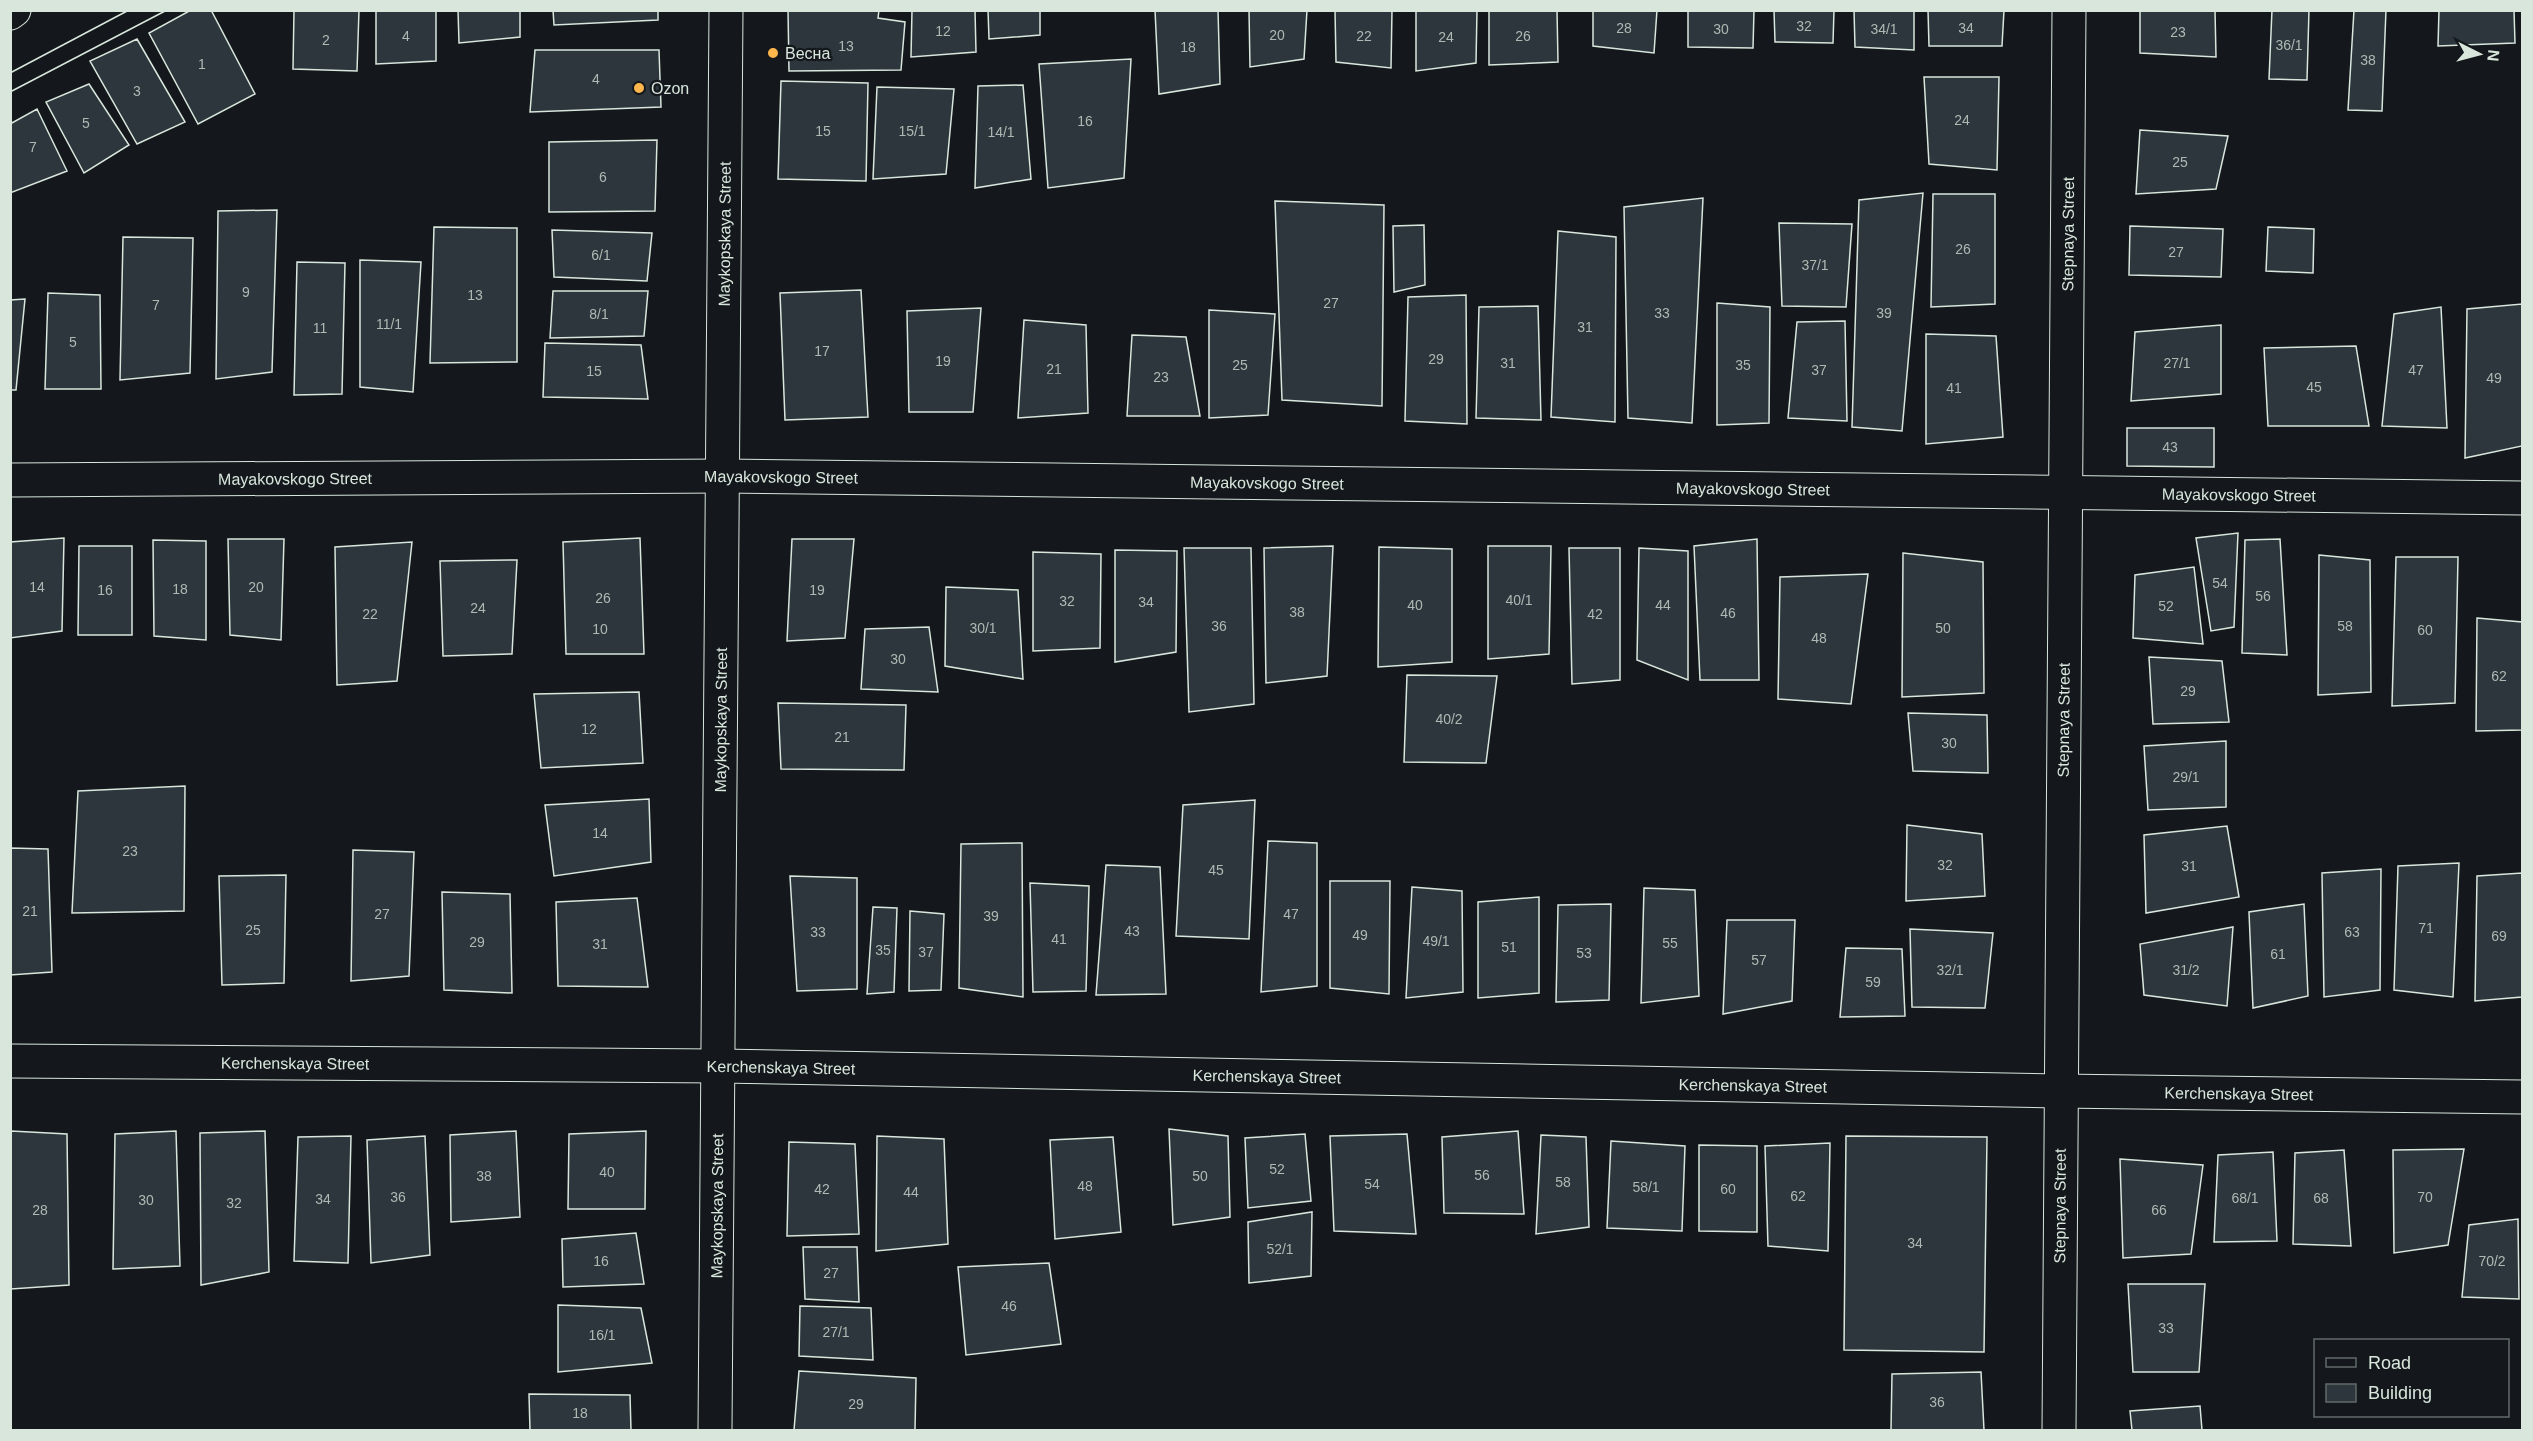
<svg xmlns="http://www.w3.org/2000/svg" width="2533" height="1441" font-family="Helvetica,sans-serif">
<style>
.building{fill:#2c363c;stroke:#d8e6dc;stroke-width:1.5}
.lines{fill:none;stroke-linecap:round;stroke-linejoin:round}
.minor-casing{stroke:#d8e6dc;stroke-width:35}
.tertiary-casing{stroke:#d8e6dc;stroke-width:35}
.minor{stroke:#14181c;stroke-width:33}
.tertiary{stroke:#14181c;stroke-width:33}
.tram{stroke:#d8e6dc;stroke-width:1.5}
.poi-dot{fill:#ffb74d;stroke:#14181c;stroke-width:2}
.labels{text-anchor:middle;stroke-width:4.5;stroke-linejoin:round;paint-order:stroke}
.number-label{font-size:14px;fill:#adbab4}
.poi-label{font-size:16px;fill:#d8e6dc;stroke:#14181c;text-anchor:start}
.street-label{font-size:16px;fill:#d8e6dc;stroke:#14181c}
</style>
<rect width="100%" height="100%" fill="#14181c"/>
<path class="building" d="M 191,10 L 211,10 L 255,94 L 198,124 L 149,33 Z
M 294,10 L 359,10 L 357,71 L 293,69 Z
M 376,10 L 436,10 L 436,61 L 376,64 Z
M 458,10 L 520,10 L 520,37 L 459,43 Z
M 553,10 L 658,10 L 658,20 L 554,25 Z
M 788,10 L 879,10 L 878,18 L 905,22 L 901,70 L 789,71 Z
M 912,10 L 975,10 L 976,52 L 911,57 Z
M 988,10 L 1040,10 L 1040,35 L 989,39 Z
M 1155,10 L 1218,10 L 1220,84 L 1159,94 Z
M 1249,10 L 1307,10 L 1304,59 L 1250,67 Z
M 1335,10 L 1392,10 L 1391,68 L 1336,62 Z
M 1416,10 L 1477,10 L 1476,63 L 1416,71 Z
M 1489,10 L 1557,10 L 1558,62 L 1489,65 Z
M 1593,10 L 1657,10 L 1654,53 L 1593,46 Z
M 1688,10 L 1754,10 L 1753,48 L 1688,47 Z
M 1774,10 L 1834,10 L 1833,43 L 1775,42 Z
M 1854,10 L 1914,10 L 1914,50 L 1855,47 Z
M 1928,10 L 2004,10 L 2002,46 L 1929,46 Z
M 2140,10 L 2215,10 L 2216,57 L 2140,53 Z
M 2272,10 L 2309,10 L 2307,80 L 2269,79 Z
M 2354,10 L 2386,10 L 2382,111 L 2348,110 Z
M 2439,10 L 2514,10 L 2515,43 L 2438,46 Z
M 137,39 L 185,122 L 137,144 L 90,61 Z
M 535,50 L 659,50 L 661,107 L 530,112 Z
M 1131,59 L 1124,178 L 1048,188 L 1039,64 Z
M 1924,77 L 1999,77 L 1997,170 L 1929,164 Z
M 781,81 L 868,83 L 866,181 L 778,179 Z
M 89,84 L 129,145 L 84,173 L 46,102 Z
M 1023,85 L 1031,179 L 975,188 L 978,86 Z
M 877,87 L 954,89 L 946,174 L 873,179 Z
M 37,109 L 67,171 L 10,193 L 10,124 Z
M 2140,130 L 2228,136 L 2216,189 L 2136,194 Z
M 657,140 L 655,211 L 549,212 L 549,142 Z
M 1923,193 L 1902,431 L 1852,427 L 1859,200 Z
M 1933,194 L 1995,194 L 1995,304 L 1931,307 Z
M 1703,198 L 1692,423 L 1628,418 L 1624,207 Z
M 1275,201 L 1384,205 L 1382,406 L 1282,400 Z
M 277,210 L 272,372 L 216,379 L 218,211 Z
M 1779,223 L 1852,224 L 1846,307 L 1782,306 Z
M 1424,225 L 1425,285 L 1394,292 L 1393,226 Z
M 2130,226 L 2223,229 L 2221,277 L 2129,275 Z
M 434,227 L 517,228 L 517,362 L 430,363 Z
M 2268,227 L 2314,229 L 2313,273 L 2266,271 Z
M 552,230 L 652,233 L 647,281 L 554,277 Z
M 1558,231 L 1616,237 L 1615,422 L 1551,417 Z
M 123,237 L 193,238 L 190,373 L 120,380 Z
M 360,260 L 421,262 L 413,392 L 360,387 Z
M 297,262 L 345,263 L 342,394 L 294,395 Z
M 861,290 L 868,417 L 785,420 L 780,293 Z
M 553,291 L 648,291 L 644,336 L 550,338 Z
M 48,293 L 100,295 L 101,389 L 45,389 Z
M 1466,295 L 1467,424 L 1405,421 L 1408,297 Z
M 25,299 L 16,390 L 10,390 L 10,300 Z
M 1717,303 L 1770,307 L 1769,423 L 1717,425 Z
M 2522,304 L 2522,446 L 2465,458 L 2467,309 Z
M 1538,306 L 1541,420 L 1476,418 L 1479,307 Z
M 2441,307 L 2447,428 L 2382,426 L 2394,314 Z
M 981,308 L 973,412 L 909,412 L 907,311 Z
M 1209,310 L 1275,314 L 1268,415 L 1209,418 Z
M 1024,320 L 1086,325 L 1088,413 L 1018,418 Z
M 1845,321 L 1847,421 L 1788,418 L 1797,322 Z
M 2221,325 L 2221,394 L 2131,401 L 2135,332 Z
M 1926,334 L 1996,336 L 2003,437 L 1926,444 Z
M 1132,335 L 1186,337 L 1200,416 L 1127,416 Z
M 545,343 L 641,345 L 648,399 L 543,397 Z
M 2356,346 L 2369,426 L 2268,426 L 2264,348 Z
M 2127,428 L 2214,428 L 2214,467 L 2127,466 Z
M 2238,533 L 2234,627 L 2211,631 L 2196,538 Z
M 64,538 L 62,631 L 10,638 L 10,542 Z
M 640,538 L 644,654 L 566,654 L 563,542 Z
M 228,539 L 284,539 L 281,640 L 230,635 Z
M 792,539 L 854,539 L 845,638 L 787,641 Z
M 1757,539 L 1759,680 L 1700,680 L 1694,546 Z
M 2280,539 L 2287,655 L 2242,653 L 2245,540 Z
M 153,540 L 206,541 L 206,640 L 154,636 Z
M 412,542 L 397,681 L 337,685 L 335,547 Z
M 79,546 L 132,546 L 132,635 L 78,635 Z
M 1333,546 L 1327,676 L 1266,683 L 1264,548 Z
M 1488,546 L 1551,546 L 1549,654 L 1488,659 Z
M 1379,547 L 1452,549 L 1452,662 L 1378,667 Z
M 1184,548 L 1251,548 L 1254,704 L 1189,712 Z
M 1569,548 L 1620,548 L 1620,680 L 1572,684 Z
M 1639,548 L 1688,551 L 1688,680 L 1637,660 Z
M 1115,550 L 1177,551 L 1176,652 L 1115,662 Z
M 1033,552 L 1101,554 L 1100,648 L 1033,651 Z
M 1903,553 L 1983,562 L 1984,693 L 1902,697 Z
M 2319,555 L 2370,560 L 2371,692 L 2318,695 Z
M 2396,557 L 2458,557 L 2455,703 L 2392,706 Z
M 517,560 L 512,654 L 443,656 L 440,561 Z
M 2194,567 L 2203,644 L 2133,638 L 2135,575 Z
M 1868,574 L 1851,704 L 1778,699 L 1780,577 Z
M 946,587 L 1018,590 L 1023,679 L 945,666 Z
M 2477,618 L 2522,622 L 2522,730 L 2476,731 Z
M 929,627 L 938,692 L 861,689 L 865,629 Z
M 2149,657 L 2222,661 L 2229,722 L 2153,724 Z
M 1407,675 L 1497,676 L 1486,763 L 1404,762 Z
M 639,692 L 643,763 L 541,768 L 534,694 Z
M 778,703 L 906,705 L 904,770 L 781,769 Z
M 1908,713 L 1987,715 L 1988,773 L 1913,771 Z
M 2226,741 L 2226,807 L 2148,810 L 2144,746 Z
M 185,786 L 184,911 L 72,913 L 78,791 Z
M 649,799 L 651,862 L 554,876 L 545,805 Z
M 1255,800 L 1249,939 L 1176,936 L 1183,805 Z
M 1907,825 L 1982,834 L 1985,896 L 1906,901 Z
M 2227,826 L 2239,897 L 2146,913 L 2144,835 Z
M 1268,841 L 1317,843 L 1317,986 L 1261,992 Z
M 1022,843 L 1023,997 L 959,988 L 961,844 Z
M 10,848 L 48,849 L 52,972 L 10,975 Z
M 353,850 L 414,852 L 409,976 L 351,981 Z
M 2459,863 L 2453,997 L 2394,990 L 2398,866 Z
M 1106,865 L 1160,867 L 1166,994 L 1096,995 Z
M 2381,869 L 2380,990 L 2324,997 L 2322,873 Z
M 2522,873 L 2522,997 L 2475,1001 L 2477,876 Z
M 286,875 L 284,983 L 222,985 L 219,876 Z
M 790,876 L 857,878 L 857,989 L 797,991 Z
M 1330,881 L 1390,881 L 1389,994 L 1330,988 Z
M 1030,883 L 1089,886 L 1086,991 L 1033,992 Z
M 1412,887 L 1462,891 L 1463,992 L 1406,998 Z
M 1644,888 L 1695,890 L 1699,996 L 1641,1003 Z
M 442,892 L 510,894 L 512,993 L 444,990 Z
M 1539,897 L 1539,993 L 1478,998 L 1478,902 Z
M 637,898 L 648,987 L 558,986 L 556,902 Z
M 1611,904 L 1609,1000 L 1556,1002 L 1558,905 Z
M 2304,904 L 2308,996 L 2253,1008 L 2249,912 Z
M 873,907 L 897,908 L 894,992 L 867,994 Z
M 910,911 L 944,914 L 941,990 L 909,991 Z
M 1727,920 L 1795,920 L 1792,1001 L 1723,1014 Z
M 2233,927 L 2227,1006 L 2144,995 L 2140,944 Z
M 1910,929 L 1993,933 L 1985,1008 L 1912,1007 Z
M 1846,948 L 1902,949 L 1905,1016 L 1840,1017 Z
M 1169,1129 L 1228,1136 L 1230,1217 L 1173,1225 Z
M 11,1131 L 67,1134 L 69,1285 L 11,1289 Z
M 176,1131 L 180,1266 L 113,1269 L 115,1134 Z
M 265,1131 L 269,1272 L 201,1285 L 200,1133 Z
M 516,1131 L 520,1217 L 451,1222 L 450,1135 Z
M 646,1131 L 645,1209 L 568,1209 L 569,1134 Z
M 1518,1131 L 1524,1214 L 1444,1213 L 1442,1137 Z
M 1305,1134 L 1311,1201 L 1248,1208 L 1245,1138 Z
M 1407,1134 L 1416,1234 L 1334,1231 L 1330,1136 Z
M 1541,1135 L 1586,1137 L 1589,1227 L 1536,1234 Z
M 351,1136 L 348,1263 L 294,1261 L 298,1137 Z
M 425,1136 L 430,1255 L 371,1263 L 367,1140 Z
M 877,1136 L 944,1139 L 948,1244 L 876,1251 Z
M 1846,1136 L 1987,1137 L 1984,1352 L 1844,1350 Z
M 1113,1137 L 1121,1232 L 1055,1239 L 1050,1140 Z
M 1611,1141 L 1685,1146 L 1682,1231 L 1607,1228 Z
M 789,1142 L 855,1144 L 859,1234 L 787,1236 Z
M 1830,1143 L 1828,1251 L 1768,1246 L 1765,1146 Z
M 1699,1145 L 1757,1146 L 1757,1232 L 1699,1231 Z
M 2464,1149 L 2448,1245 L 2394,1253 L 2393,1150 Z
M 2344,1150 L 2351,1246 L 2293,1244 L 2295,1153 Z
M 2273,1152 L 2277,1241 L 2214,1242 L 2218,1155 Z
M 2120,1159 L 2203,1165 L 2191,1254 L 2123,1258 Z
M 1312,1212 L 1311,1276 L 1249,1283 L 1248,1222 Z
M 2518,1219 L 2519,1299 L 2462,1297 L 2469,1225 Z
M 636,1233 L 644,1284 L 563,1287 L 562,1239 Z
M 803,1247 L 857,1247 L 859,1302 L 805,1299 Z
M 1049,1263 L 1061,1344 L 966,1355 L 958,1267 Z
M 2128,1284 L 2205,1284 L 2199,1372 L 2133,1372 Z
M 558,1305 L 641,1308 L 652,1363 L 558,1372 Z
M 800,1306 L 871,1308 L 873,1360 L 799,1356 Z
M 799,1371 L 916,1378 L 915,1430 L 794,1430 Z
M 1981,1372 L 1984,1430 L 1891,1430 L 1892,1374 Z
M 529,1394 L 630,1395 L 631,1430 L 530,1430 Z
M 2200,1406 L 2202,1430 L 2132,1430 L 2130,1411 Z"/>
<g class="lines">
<defs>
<g id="minor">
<path id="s1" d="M 10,480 L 724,476 L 2522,498"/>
<path id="s2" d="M 10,1061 L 719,1066 L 2059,1091 L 2522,1097"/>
<path id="s3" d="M 2059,1430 C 2059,957 2067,484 2069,10"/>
</g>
<g id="tertiary">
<path d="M 10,13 L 14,10"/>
<path id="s4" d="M 715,1430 L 726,10"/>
</g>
</defs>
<use href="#minor" class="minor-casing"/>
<use href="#tertiary" class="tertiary-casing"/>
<use href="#minor" class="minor"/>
<use href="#tertiary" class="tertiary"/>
<path class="tram" d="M 10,73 L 129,10
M 10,92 L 167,10"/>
</g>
<g class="poi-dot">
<circle cx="773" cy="53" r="6"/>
<circle cx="639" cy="88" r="6"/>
</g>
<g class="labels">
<g class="number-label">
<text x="1804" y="31">32</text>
<text x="1624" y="33">28</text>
<text x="1966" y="33">34</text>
<text x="1721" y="34">30</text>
<text x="1884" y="34">34/1</text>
<text x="943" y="36">12</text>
<text x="2178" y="37">23</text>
<text x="1277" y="40">20</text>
<text x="406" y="41">4</text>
<text x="1364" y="41">22</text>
<text x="1523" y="41">26</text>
<text x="1446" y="42">24</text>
<text x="326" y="45">2</text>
<text x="2289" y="50">36/1</text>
<text x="846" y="51">13</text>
<text x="1188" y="52">18</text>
<text x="2368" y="65">38</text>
<text x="202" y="69">1</text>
<text x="596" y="84">4</text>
<text x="137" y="96">3</text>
<text x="1962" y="125">24</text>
<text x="1085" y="126">16</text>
<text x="86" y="128">5</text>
<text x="823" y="136">15</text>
<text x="912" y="136">15/1</text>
<text x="1001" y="137">14/1</text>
<text x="33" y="152">7</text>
<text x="2180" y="167">25</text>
<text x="603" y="182">6</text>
<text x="1963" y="254">26</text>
<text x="2176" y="257">27</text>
<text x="601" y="260">6/1</text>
<text x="1815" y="270">37/1</text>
<text x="246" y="297">9</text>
<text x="475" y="300">13</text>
<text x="1331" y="308">27</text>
<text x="156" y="310">7</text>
<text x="1662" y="318">33</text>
<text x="1884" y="318">39</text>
<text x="599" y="319">8/1</text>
<text x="389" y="329">11/1</text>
<text x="1585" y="332">31</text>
<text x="320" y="333">11</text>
<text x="73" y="347">5</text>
<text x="822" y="356">17</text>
<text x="1436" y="364">29</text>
<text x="943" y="366">19</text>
<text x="1508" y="368">31</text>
<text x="2177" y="368">27/1</text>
<text x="1240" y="370">25</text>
<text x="1743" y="370">35</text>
<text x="1054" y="374">21</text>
<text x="1819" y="375">37</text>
<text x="2416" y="375">47</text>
<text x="594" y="376">15</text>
<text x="1161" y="382">23</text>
<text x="2494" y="383">49</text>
<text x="2314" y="392">45</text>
<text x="1954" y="393">41</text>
<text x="2170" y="452">43</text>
<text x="2220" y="588">54</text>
<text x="37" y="592">14</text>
<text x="256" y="592">20</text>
<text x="180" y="594">18</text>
<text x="105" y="595">16</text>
<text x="817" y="595">19</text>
<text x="2263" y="601">56</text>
<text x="603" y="603">26</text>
<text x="1519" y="605">40/1</text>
<text x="1067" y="606">32</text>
<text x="1146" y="607">34</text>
<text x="1415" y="610">40</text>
<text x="1663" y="610">44</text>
<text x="2166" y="611">52</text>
<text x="478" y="613">24</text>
<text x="1297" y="617">38</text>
<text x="1728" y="618">46</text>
<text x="370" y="619">22</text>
<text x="1595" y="619">42</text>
<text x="1219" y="631">36</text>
<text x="2345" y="631">58</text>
<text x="983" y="633">30/1</text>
<text x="1943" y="633">50</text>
<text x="600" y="634">10</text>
<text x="2425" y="635">60</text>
<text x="1819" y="643">48</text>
<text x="898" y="664">30</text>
<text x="2499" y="681">62</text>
<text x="2188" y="696">29</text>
<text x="1449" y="724">40/2</text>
<text x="589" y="734">12</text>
<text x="842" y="742">21</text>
<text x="1949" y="748">30</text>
<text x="2186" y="782">29/1</text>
<text x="600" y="838">14</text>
<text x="130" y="856">23</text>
<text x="1945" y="870">32</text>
<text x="2189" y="871">31</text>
<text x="1216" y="875">45</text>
<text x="30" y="916">21</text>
<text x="382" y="919">27</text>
<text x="1291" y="919">47</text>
<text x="991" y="921">39</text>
<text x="2426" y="933">71</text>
<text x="253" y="935">25</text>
<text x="1132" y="936">43</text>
<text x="818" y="937">33</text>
<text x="2352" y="937">63</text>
<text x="1360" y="940">49</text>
<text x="2499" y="941">69</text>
<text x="1059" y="944">41</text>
<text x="1436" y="946">49/1</text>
<text x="477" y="947">29</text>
<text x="1670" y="948">55</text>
<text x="600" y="949">31</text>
<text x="1509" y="952">51</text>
<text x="883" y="955">35</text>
<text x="926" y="957">37</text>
<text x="1584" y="958">53</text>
<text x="2278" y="959">61</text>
<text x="1759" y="965">57</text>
<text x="1950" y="975">32/1</text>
<text x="2186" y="975">31/2</text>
<text x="1873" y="987">59</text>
<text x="1277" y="1174">52</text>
<text x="607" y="1177">40</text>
<text x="1482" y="1180">56</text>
<text x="484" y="1181">38</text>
<text x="1200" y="1181">50</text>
<text x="1563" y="1187">58</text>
<text x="1372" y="1189">54</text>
<text x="1085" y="1191">48</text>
<text x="1646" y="1192">58/1</text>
<text x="822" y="1194">42</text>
<text x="1728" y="1194">60</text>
<text x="911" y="1197">44</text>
<text x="1798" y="1201">62</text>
<text x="398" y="1202">36</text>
<text x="2425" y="1202">70</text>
<text x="2245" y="1203">68/1</text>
<text x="2321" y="1203">68</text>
<text x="323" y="1204">34</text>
<text x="146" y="1205">30</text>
<text x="234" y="1208">32</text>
<text x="40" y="1215">28</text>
<text x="2159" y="1215">66</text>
<text x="1915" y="1248">34</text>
<text x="1280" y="1254">52/1</text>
<text x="601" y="1266">16</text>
<text x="2492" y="1266">70/2</text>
<text x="831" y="1278">27</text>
<text x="1009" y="1311">46</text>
<text x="2166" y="1333">33</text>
<text x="836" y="1337">27/1</text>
<text x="602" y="1340">16/1</text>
<text x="1937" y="1407">36</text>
<text x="856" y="1409">29</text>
<text x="580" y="1418">18</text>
</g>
<g class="poi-label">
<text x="785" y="59">Весна</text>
<text x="651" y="94">Ozon</text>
</g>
<g class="street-label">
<text dy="6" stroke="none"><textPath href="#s4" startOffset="1196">Maykopskaya Street</textPath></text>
<text dy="6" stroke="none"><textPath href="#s3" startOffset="1196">Stepnaya Street</textPath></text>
<text dy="6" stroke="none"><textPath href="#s1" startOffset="771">Mayakovskogo Street</textPath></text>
<text dy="6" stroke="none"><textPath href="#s1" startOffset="285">Mayakovskogo Street</textPath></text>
<text dy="6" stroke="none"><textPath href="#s1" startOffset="1257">Mayakovskogo Street</textPath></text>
<text dy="6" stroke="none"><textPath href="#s1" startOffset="1743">Mayakovskogo Street</textPath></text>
<text dy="6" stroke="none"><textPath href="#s1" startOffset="2229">Mayakovskogo Street</textPath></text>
<text dy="6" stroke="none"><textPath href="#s4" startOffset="710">Maykopskaya Street</textPath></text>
<text dy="6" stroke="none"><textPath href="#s3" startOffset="710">Stepnaya Street</textPath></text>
<text dy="6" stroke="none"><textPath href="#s2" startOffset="285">Kerchenskaya Street</textPath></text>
<text dy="6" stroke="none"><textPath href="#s2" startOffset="771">Kerchenskaya Street</textPath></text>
<text dy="6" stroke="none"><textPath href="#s2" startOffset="1257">Kerchenskaya Street</textPath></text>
<text dy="6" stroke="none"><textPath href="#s2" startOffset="1743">Kerchenskaya Street</textPath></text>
<text dy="6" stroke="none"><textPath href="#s2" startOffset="2229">Kerchenskaya Street</textPath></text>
<text dy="6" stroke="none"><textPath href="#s4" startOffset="224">Maykopskaya Street</textPath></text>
<text dy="6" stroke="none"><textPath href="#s3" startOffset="224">Stepnaya Street</textPath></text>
</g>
</g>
<rect width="2533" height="1441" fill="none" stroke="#d8e6dc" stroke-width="24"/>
<rect x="2314" y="1339" width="195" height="78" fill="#14181c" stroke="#626a69" stroke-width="1.5"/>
<rect x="2326" y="1358" width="30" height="9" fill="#14181c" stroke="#626a69" stroke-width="1.5"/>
<text x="2368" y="1369" font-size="18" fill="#d8e6dc">Road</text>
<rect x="2326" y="1384" width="30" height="18" fill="#2c363c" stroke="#626a69" stroke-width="1.5"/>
<text x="2368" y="1399" font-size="18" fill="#d8e6dc">Building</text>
<g transform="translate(2479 54) rotate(96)" stroke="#14181c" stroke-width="4.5" paint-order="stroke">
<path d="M0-4.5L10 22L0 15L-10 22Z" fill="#d8e6dc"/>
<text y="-9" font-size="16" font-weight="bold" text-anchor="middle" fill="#d8e6dc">N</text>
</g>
</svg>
